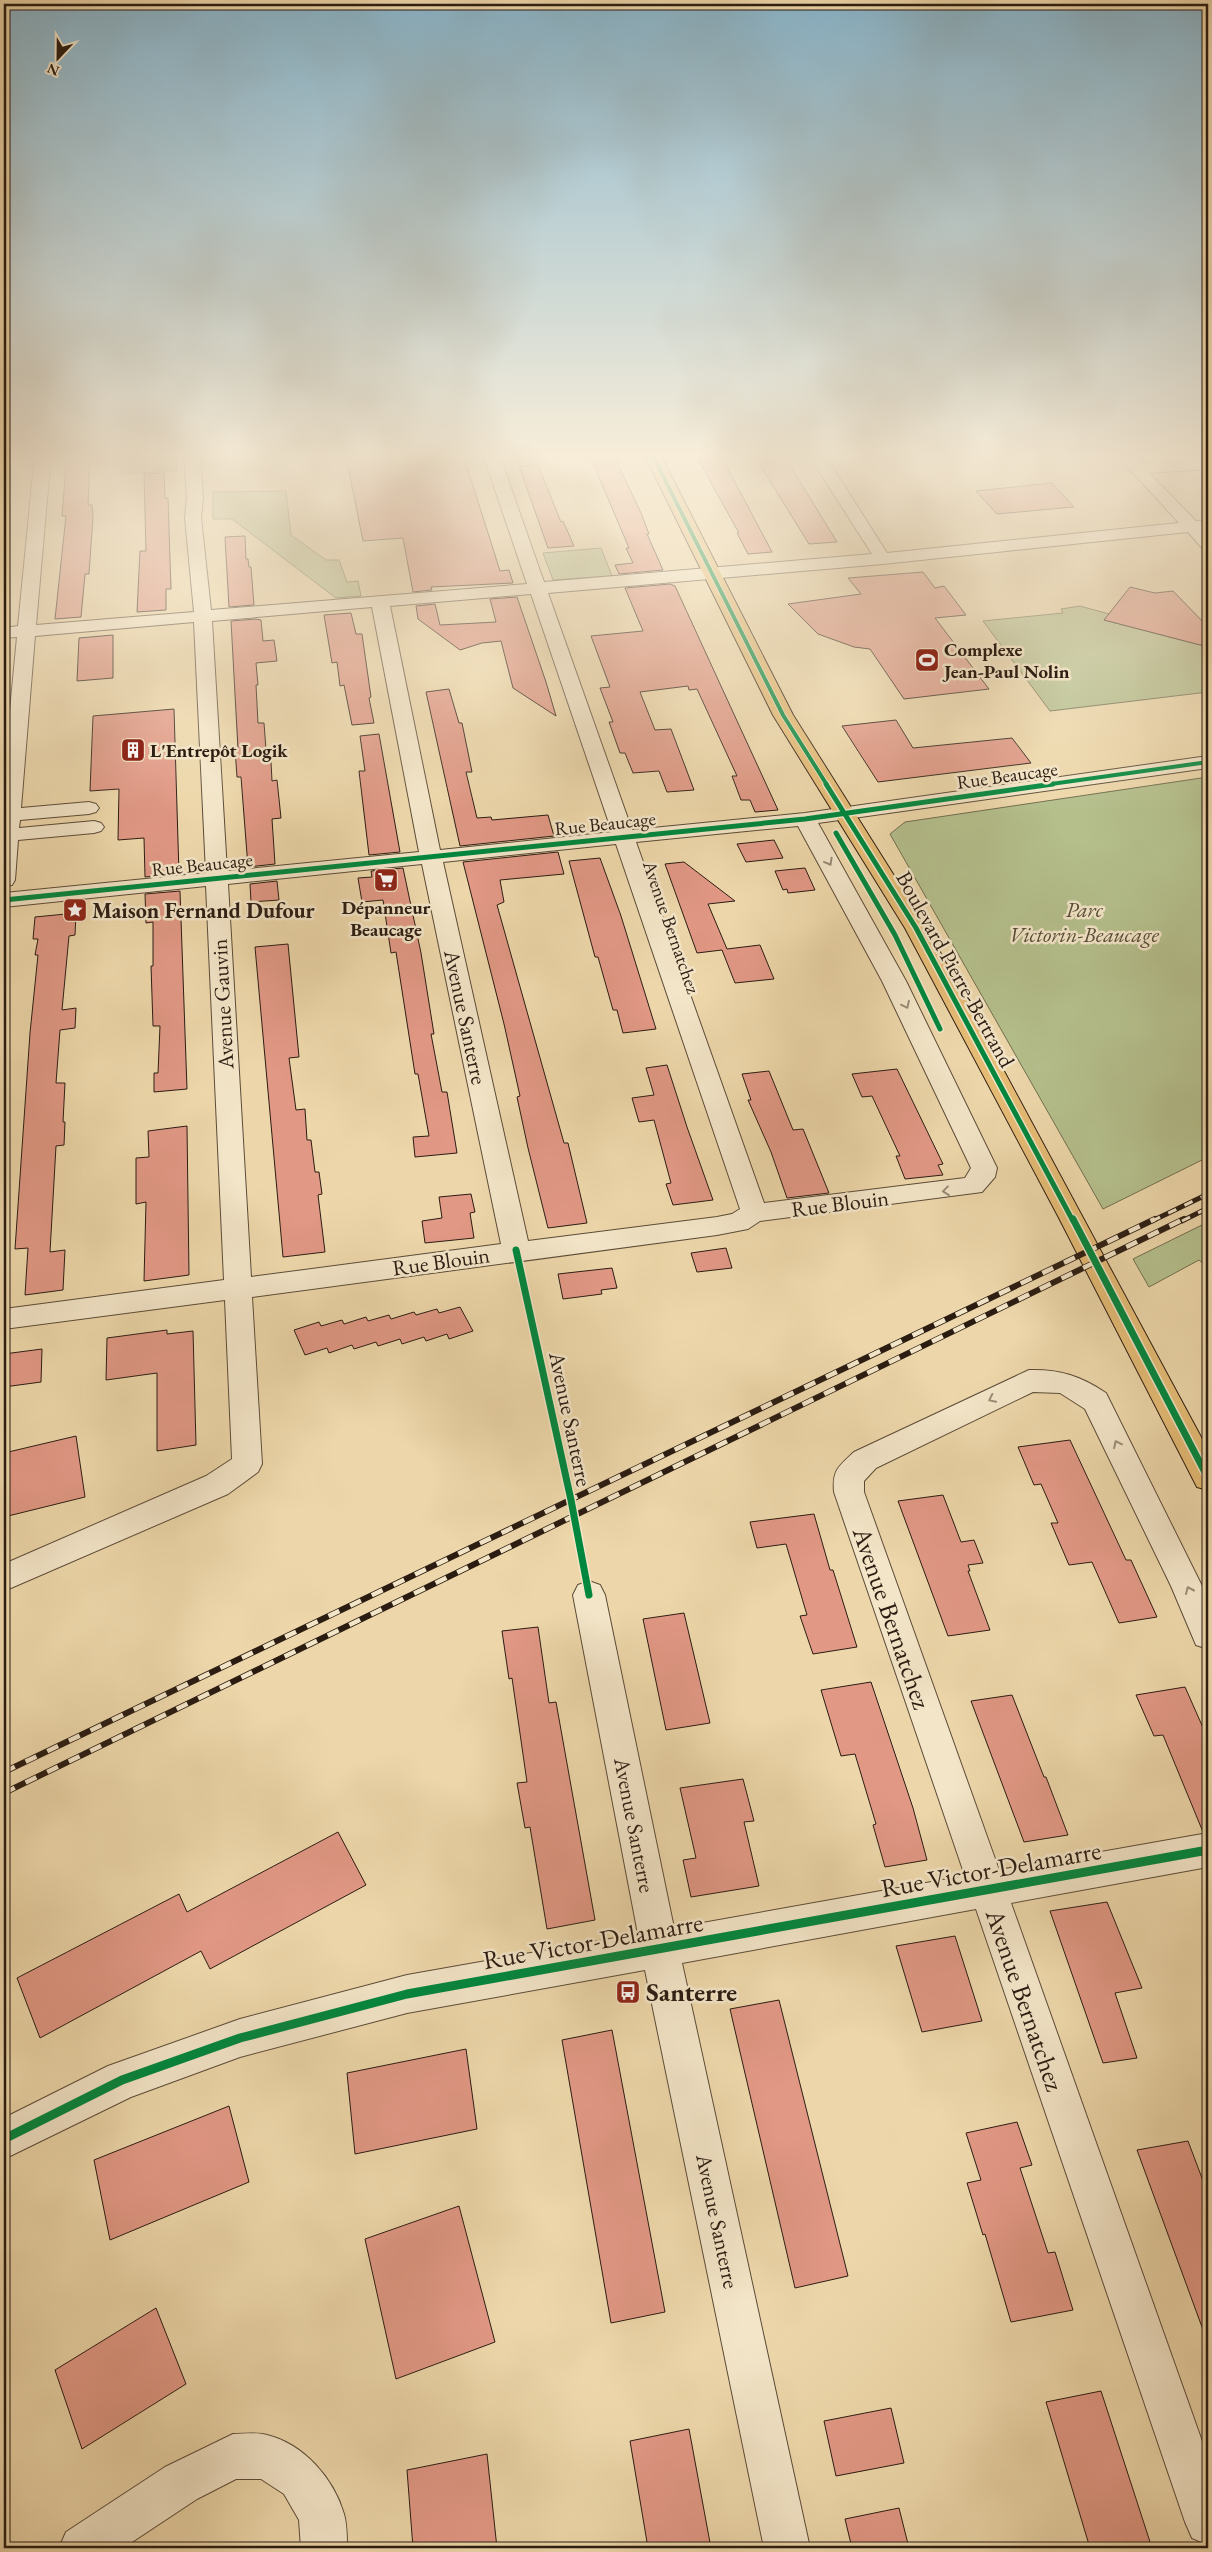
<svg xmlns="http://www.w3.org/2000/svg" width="1212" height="2552" font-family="'EB Garamond',serif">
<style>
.green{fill:#b4bf8c;stroke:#706e4f}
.building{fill:#e19885;stroke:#2b1c12}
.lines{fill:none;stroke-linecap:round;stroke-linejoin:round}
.minor-casing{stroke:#5c4b38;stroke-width:2}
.major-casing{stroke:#2b1c12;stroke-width:2}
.minor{fill:#f3e5c8;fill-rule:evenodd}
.major{fill:#e6bc75;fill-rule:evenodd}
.rail-far1-casing{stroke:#2b1c12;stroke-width:5}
.rail-casing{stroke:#2b1c12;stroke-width:6}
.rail-far1{stroke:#f3e5c8;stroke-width:3;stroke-dasharray:9;stroke-linecap:butt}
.rail{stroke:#f3e5c8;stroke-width:4.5;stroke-dasharray:12;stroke-linecap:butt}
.cycleway-far3-casing{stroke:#f3e5c8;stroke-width:5.5}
.cycleway-far2-casing{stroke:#f3e5c8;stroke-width:8}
.cycleway-far1-casing{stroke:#f3e5c8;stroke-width:10}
.cycleway-casing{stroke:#f3e5c8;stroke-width:12}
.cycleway-far3{stroke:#00873e;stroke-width:4}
.cycleway-far2{stroke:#00873e;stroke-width:5}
.cycleway-far1{stroke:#00873e;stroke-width:7}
.cycleway{stroke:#00873e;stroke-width:9}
.oneway{stroke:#998b76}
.labels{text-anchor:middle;stroke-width:5;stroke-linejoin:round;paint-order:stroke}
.far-poi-label{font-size:19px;font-weight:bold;fill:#2b1c12;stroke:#f3e5c8;text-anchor:start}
.far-street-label{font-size:19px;fill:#2b1c12;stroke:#f3e5c8}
.park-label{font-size:22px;font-style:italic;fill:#544d37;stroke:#f3e5c8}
.poi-label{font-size:22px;font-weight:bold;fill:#2b1c12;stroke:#f3e5c8;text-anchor:start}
.street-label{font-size:22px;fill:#2b1c12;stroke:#f3e5c8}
.near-street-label{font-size:26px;fill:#2b1c12;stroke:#f3e5c8}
.near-poi-label{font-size:26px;font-weight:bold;fill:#2b1c12;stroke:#f3e5c8;text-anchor:start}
</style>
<rect width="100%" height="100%" fill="#edd7aa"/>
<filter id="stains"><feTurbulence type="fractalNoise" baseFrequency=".004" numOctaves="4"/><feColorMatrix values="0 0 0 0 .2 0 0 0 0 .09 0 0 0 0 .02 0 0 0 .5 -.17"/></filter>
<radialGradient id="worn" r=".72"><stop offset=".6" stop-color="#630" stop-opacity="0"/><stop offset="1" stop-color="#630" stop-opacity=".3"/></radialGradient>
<path class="green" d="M 122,454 L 177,454 L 177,471 L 122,474 Z
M 286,491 L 291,535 L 326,560 L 339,560 L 347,582 L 358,581 L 361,596 L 336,598 L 232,519 L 213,519 L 213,492 Z
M 601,548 L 612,576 L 553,580 L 543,553 Z
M 1080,606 L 1109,614 L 1104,620 L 1208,647 L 1208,692 L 1050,711 L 983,621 L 1063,613 L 1061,609 Z
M 1208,777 L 1208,1157 L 1103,1209 L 890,834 L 905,822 Z
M 1208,1222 L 1208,1267 L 1199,1260 L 1149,1287 L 1133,1259 Z"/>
<path class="building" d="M 67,454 L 90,454 L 88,505 L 92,505 L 93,517 L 89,574 L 85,574 L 81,617 L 55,619 L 66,516 L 62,516 Z
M 383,454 L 463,454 L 500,571 L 509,570 L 513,583 L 431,587 L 432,590 L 413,592 L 403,538 L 363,541 L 346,457 Z
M 589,454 L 613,454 L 641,513 L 649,534 L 647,534 L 663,570 L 619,574 L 615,565 L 633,563 L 626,548 L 629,548 Z
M 695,454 L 720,454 L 772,552 L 748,554 L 737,533 L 739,533 Z
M 753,454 L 783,454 L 837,542 L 809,544 Z
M 538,465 L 561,522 L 563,521 L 574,546 L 548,548 L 519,466 Z
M 164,473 L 165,498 L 168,498 L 171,589 L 166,589 L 166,610 L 137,612 L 140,551 L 146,551 L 144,474 Z
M 1052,483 L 1074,507 L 997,514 L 976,491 Z
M 245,536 L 246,559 L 248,559 L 249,567 L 251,567 L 254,605 L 229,607 L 225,537 Z
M 923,572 L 935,588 L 944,586 L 966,615 L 935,618 L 989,689 L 904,699 L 870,649 L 854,647 L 818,634 L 788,604 L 861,594 L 848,578 Z
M 670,584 L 675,586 L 778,810 L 755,812 L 750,800 L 741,800 L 732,776 L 737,776 L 697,689 L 689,690 L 688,686 L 640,692 L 655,730 L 671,729 L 694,790 L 667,792 L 659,771 L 633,773 L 625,753 L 620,753 L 609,722 L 613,722 L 600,688 L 610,687 L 591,636 L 643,631 L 625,588 Z
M 1130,587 L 1155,593 L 1173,591 L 1208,627 L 1208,647 L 1104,620 Z
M 517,597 L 546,682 L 556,716 L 513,688 L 501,641 L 482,643 L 460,650 L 418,619 L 416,606 L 435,604 L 440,625 L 496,622 L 490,599 Z
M 351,613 L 356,634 L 362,634 L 371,697 L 369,698 L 374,723 L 352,725 L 344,685 L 340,686 L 337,662 L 332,663 L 324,615 Z
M 256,619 L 261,620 L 263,641 L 274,640 L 277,661 L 256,663 L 258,685 L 256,685 L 258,723 L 264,723 L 267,763 L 271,762 L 272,781 L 277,780 L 281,818 L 272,819 L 275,864 L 248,867 L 241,777 L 237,777 L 235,749 L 238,749 L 231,621 Z
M 113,635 L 113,678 L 77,681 L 79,638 Z
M 449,689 L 459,723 L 462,723 L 472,772 L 466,772 L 477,818 L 491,817 L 492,820 L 548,815 L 554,836 L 460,846 L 426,692 Z
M 174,709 L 179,874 L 145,877 L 144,838 L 118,840 L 119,789 L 90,791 L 93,716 Z
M 896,720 L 913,748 L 1012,738 L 1031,763 L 878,782 L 842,726 Z
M 379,734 L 400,852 L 369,855 L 359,771 L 365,771 L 360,736 Z
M 774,840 L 783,858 L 746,862 L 737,844 Z
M 558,852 L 564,874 L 500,880 L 504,902 L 497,905 L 564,1143 L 568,1143 L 587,1223 L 548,1228 L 528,1148 L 517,1097 L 520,1096 L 504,1024 L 463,862 Z
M 600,858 L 621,916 L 656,1029 L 623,1033 L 617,1010 L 613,1010 L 598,957 L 595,957 L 569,861 Z
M 684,862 L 735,901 L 708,904 L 727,949 L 760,945 L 774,979 L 735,983 L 722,950 L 697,953 L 665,864 Z
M 403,868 L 421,953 L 434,1034 L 431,1034 L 442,1092 L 447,1092 L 457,1153 L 415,1157 L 413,1137 L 429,1136 L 418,1074 L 415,1074 L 396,952 L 391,953 L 383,900 L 362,902 L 358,878 L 372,877 L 371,871 Z
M 805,868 L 815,890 L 788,893 L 787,889 L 783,890 L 775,871 Z
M 277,881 L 279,900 L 251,902 L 250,884 Z
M 180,891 L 187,1089 L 154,1092 L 154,1073 L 158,1073 L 160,1026 L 153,1026 L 151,966 L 153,966 L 153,922 L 146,923 L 145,894 Z
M 76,913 L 75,935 L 69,936 L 62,1010 L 76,1008 L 75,1028 L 60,1030 L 56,1083 L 65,1083 L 63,1122 L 65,1122 L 64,1145 L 56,1146 L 50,1252 L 65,1250 L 63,1290 L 25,1295 L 28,1248 L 15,1249 L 30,1033 L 38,955 L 35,955 L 38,939 L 33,939 L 35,917 Z
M 288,944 L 299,1057 L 289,1058 L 296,1110 L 305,1109 L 307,1140 L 311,1140 L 315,1172 L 319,1172 L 322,1194 L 318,1195 L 325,1252 L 283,1257 L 255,947 Z
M 667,1065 L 687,1127 L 713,1200 L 673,1205 L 666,1184 L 671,1183 L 654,1120 L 639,1122 L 632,1098 L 654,1095 L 646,1068 Z
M 897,1069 L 943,1164 L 938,1165 L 943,1175 L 905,1179 L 896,1156 L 900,1156 L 872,1096 L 862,1097 L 852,1074 Z
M 769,1071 L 793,1130 L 803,1129 L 829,1193 L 787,1198 L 771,1152 L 748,1100 L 751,1100 L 742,1074 Z
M 187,1126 L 189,1275 L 144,1281 L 146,1202 L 136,1204 L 136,1158 L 149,1157 L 148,1131 Z
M 471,1194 L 475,1212 L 470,1213 L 474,1238 L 425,1243 L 422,1221 L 442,1218 L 439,1197 Z
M 726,1248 L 732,1268 L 697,1272 L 691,1253 Z
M 612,1268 L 617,1288 L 601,1290 L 602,1294 L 563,1299 L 558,1274 Z
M 460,1307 L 473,1331 L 449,1339 L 447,1334 L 426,1341 L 424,1337 L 402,1344 L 400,1339 L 378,1346 L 376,1342 L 354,1349 L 352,1345 L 329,1353 L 327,1348 L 305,1355 L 294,1330 L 319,1322 L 321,1326 L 342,1320 L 344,1324 L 366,1317 L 368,1321 L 389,1315 L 391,1319 L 414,1312 L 416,1315 L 437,1309 L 439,1313 Z
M 167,1330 L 167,1334 L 193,1331 L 196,1445 L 157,1451 L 157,1373 L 106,1380 L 107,1338 Z
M 42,1349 L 41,1382 L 4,1387 L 4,1354 Z
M 76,1436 L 85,1497 L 4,1517 L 4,1453 Z
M 1070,1440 L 1126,1560 L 1131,1560 L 1157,1617 L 1119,1623 L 1092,1562 L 1069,1565 L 1051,1523 L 1058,1523 L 1041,1484 L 1034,1485 L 1018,1447 Z
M 943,1495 L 961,1542 L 974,1540 L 983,1563 L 968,1565 L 970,1571 L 968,1571 L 990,1630 L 948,1636 L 898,1501 Z
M 814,1514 L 830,1570 L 833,1570 L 857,1647 L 813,1654 L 800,1616 L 807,1615 L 786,1544 L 757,1548 L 750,1522 Z
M 684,1613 L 710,1723 L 666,1730 L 643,1619 Z
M 538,1627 L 549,1703 L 556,1702 L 595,1920 L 547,1929 L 530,1827 L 525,1828 L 517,1783 L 527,1782 L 512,1678 L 509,1679 L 502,1631 Z
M 871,1682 L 913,1808 L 927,1860 L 885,1867 L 873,1825 L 876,1824 L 855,1754 L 841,1756 L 821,1690 Z
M 1185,1687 L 1208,1739 L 1208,1831 L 1203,1832 L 1163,1735 L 1154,1736 L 1136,1695 Z
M 1012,1695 L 1044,1777 L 1046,1777 L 1068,1835 L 1024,1842 L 971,1701 Z
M 743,1779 L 754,1821 L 744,1822 L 759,1886 L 691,1897 L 683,1860 L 696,1858 L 680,1788 Z
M 338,1832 L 366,1885 L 210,1969 L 201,1951 L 40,2038 L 17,1978 L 179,1894 L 187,1912 Z
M 1107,1902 L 1142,1988 L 1115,1993 L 1137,2058 L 1103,2063 L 1050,1911 Z
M 955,1936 L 982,2021 L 922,2032 L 896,1946 Z
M 779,2000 L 848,2276 L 795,2288 L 730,2009 Z
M 612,2030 L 665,2312 L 611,2323 L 562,2040 Z
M 466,2049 L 477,2129 L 355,2154 L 347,2073 Z
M 229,2106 L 249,2182 L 110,2240 L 94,2160 Z
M 1017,2122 L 1032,2165 L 1020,2168 L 1048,2253 L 1055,2252 L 1073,2310 L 1011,2322 L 985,2234 L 983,2235 L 967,2183 L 981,2180 L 966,2133 Z
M 1188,2141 L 1208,2194 L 1208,2337 L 1206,2338 L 1137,2150 Z
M 459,2206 L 495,2342 L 396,2379 L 365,2239 Z
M 156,2308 L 186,2384 L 82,2449 L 55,2370 Z
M 1101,2391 L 1152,2548 L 1090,2548 L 1046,2402 Z
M 891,2408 L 904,2463 L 836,2476 L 824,2421 Z
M 689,2429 L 711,2548 L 648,2548 L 630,2441 Z
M 487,2454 L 497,2548 L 413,2548 L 407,2470 Z
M 899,2508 L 909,2548 L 852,2548 L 845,2519 Z"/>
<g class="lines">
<defs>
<path id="minor" d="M 35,454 L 51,454 L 36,625 L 194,612 L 185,518 L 187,497 L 184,454 L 200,454 L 203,497 L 201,518 L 211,610 L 527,584 L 483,454 L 499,454 L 544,582 L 872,554 L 808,454 L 824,454 L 887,553 L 1179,523 L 1116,454 L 1132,454 L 1141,464 L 1208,459 L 1208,469 L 1149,473 L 1196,521 L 1208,520 L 1208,530 L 1204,530 L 1208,535 L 1208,549 L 1202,548 L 1188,532 L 883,564 L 548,593 L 632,830 L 805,813 L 1208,756 L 1208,768 L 818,823 L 906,981 L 997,1168 L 995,1177 L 982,1192 L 760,1221 L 748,1229 L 717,1235 L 252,1297 L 262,1464 L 258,1472 L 228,1494 L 4,1591 L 4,1564 L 206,1476 L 232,1459 L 225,1300 L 4,1329 L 4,1309 L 224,1280 L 206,886 L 4,907 L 4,893 L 206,873 L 194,622 L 35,636 L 21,808 L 89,802 L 96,804 L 99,808 L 96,812 L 89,814 L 20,820 L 19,828 L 94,821 L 101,823 L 104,827 L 101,831 L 94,833 L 18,840 L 15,880 L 12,885 L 4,886 L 4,773 L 17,637 L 4,638 L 4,628 L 18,626 ZM 531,594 L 612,832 L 440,850 L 390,606 ZM 372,607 L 419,852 L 227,871 L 212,621 ZM 798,826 L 882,981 L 971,1168 L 965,1178 L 764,1203 L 636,842 ZM 616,844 L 740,1209 L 732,1214 L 717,1217 L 528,1241 L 443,862 ZM 422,864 L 501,1244 L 251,1277 L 228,884 Z
M 1029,1370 C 1059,1369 1081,1376 1106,1393 L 1208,1598 L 1208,1649 L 1196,1645 L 1171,1586 L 1085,1409 L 1060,1393 L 1033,1392 L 876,1468 L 864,1481 L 864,1492 L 999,1870 L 1208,1833 L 1208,1867 L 1011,1903 L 1208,2458 L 1208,2545 L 1192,2538 L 1185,2522 L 976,1909 L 682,1963 L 810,2548 L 764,2548 L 645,1970 L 407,2013 L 240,2057 L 131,2097 L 4,2159 L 4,2118 L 108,2066 L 240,2019 L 407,1975 L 638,1934 L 573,1595 L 578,1585 L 589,1581 L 600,1585 L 605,1595 L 674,1928 L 965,1876 L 834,1492 C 832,1470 839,1466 854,1452 Z
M 233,2434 C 244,2434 257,2432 267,2435 C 304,2444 334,2479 344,2514 C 347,2524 347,2538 347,2548 L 301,2548 L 299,2520 L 284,2494 L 261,2479 L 236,2479 L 197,2499 L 123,2548 L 59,2548 L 66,2532 L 165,2467 Z"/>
<path id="major" d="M 644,454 L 660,454 L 793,715 L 927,928 L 1208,1450 L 1208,1490 L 1197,1487 L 1058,1216 L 905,928 L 773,715 Z"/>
</defs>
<use href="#minor" class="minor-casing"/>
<use href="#major" class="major-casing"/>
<use href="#minor" class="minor"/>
<use href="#major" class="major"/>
<defs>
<path id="rail-far1" d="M 1152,1221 L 1208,1194
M 1182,1221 L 1208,1208"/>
<path id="rail" d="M 4,1772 L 1155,1219
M 4,1793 L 1184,1219"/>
</defs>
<use href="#rail-far1" class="rail-far1-casing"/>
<use href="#rail" class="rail-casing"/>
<use href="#rail-far1" class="rail-far1"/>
<use href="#rail" class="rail"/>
<defs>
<path id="cycleway-far3" d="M 652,454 L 783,715 L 827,785
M 1044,785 L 1208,762"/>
<path id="cycleway-far2" d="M 826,784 L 916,928 L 1073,1221
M 836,833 L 895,935 L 940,1029
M 4,900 L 805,819 L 1053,784"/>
<path id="cycleway-far1" d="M 1073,1219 L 1208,1478
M 516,1250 L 571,1500 L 589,1595"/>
<path id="cycleway" d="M 4,2139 L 122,2080 L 240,2038 L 407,1994 L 1208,1850"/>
</defs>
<use href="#cycleway-far3" class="cycleway-far3-casing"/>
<use href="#cycleway-far2" class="cycleway-far2-casing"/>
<use href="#cycleway-far1" class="cycleway-far1-casing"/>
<use href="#cycleway" class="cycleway-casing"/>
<use href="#cycleway-far3" class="cycleway-far3"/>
<use href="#cycleway-far2" class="cycleway-far2"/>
<use href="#cycleway-far1" class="cycleway-far1"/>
<use href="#cycleway" class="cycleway"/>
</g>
<defs><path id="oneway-chevron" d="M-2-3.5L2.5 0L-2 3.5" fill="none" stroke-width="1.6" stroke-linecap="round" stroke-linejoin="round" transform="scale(1.25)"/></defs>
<g class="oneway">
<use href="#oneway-chevron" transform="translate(829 862) rotate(61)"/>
<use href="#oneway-chevron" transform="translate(906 1005) rotate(64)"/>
<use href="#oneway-chevron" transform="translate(946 1191) rotate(173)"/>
<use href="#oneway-chevron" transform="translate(992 1399) rotate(154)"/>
<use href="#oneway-chevron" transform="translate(1117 1444) rotate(-116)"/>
<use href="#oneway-chevron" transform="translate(1189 1590) rotate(-114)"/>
</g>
<linearGradient id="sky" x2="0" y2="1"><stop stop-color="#89b6cd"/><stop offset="0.56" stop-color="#f7edd9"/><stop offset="1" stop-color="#f7edd9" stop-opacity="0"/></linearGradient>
<rect width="1212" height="812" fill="url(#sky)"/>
<defs>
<symbol id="stadium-square" viewBox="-11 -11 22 22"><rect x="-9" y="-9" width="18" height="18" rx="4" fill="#8f2418" stroke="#f3e5c8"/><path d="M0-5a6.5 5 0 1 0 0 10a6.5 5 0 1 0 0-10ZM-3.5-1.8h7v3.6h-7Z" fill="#fff"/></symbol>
<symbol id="building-square" viewBox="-11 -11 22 22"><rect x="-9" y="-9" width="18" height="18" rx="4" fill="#8f2418" stroke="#f3e5c8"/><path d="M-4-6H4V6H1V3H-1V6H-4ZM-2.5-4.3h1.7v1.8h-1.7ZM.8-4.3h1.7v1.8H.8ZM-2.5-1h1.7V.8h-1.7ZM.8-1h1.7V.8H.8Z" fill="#fff"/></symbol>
<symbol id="supermarket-square" viewBox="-11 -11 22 22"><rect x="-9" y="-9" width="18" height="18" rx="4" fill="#8f2418" stroke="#f3e5c8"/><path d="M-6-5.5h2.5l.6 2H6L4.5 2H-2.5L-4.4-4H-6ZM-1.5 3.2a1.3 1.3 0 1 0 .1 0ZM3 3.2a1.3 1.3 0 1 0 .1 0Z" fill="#fff"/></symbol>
<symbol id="sight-square" viewBox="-11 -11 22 22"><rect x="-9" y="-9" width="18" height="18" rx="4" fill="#8f2418" stroke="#f3e5c8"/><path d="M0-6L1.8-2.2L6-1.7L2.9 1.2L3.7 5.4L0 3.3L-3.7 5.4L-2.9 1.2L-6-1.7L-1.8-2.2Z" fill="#fff"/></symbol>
<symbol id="bus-square" viewBox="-11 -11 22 22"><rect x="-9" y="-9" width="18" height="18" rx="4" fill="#8f2418" stroke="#f3e5c8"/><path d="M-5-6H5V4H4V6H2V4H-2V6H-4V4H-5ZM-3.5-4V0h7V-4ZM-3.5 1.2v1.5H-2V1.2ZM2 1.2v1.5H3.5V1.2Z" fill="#fff"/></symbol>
</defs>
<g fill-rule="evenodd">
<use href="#stadium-square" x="913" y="646" width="28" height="28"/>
<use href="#building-square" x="119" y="736" width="28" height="28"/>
<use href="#supermarket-square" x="372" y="866" width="28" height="28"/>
<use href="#sight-square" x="61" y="896" width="28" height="28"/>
<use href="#bus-square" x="614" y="1978" width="28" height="28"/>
</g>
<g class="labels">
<g class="far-poi-label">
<text x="944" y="656">Complexe<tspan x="944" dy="22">Jean-Paul Nolin</tspan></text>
<text x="150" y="757">L'Entrepôt Logik</text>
<text x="386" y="914" text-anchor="middle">Dépanneur<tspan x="386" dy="22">Beaucage</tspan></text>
</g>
<g class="far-street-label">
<text transform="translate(1007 775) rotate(-8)" y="7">Rue Beaucage</text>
<text transform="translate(605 823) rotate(-6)" y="7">Rue Beaucage</text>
<text transform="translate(202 864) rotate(-6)" y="7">Rue Beaucage</text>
<text transform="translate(672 927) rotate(71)" y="7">Avenue Bernatchez</text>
</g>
<g class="park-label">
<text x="1084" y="917">Parc<tspan x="1084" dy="25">Victorin-Beaucage</tspan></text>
</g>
<g class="poi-label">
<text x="92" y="918">Maison Fernand Dufour</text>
</g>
<g class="street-label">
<text transform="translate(956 969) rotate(61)" y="8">Boulevard Pierre-Bertrand</text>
<text transform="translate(222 1004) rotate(-93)" y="8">Avenue Gauvin</text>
<text transform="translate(466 1017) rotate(78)" y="8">Avenue Santerre</text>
<text transform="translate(840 1203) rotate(-7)" y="8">Rue Blouin</text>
<text transform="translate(441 1261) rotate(-8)" y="8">Rue Blouin</text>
<text transform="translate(571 1419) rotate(78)" y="8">Avenue Santerre</text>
<text transform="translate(635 1825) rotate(79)" y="8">Avenue Santerre</text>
<text transform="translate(718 2221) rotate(78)" y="8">Avenue Santerre</text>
</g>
<g class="near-street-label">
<text transform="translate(892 1618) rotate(71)" y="9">Avenue Bernatchez</text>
<text transform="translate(991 1869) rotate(-10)" y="9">Rue Victor-Delamarre</text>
<text transform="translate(593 1941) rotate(-10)" y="9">Rue Victor-Delamarre</text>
<text transform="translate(1025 2000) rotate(71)" y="9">Avenue Bernatchez</text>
</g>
<g class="near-poi-label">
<text x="646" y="2001">Santerre</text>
</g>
</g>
<rect width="1212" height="2552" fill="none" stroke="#edd7aa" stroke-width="20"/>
<rect x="5" y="5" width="1202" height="2542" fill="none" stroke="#2b1c12" stroke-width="2.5"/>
<rect x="10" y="10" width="1192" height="2532" fill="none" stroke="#2b1c12"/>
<g transform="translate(58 58) rotate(202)" stroke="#f3e5c8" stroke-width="4" paint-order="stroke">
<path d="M0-4L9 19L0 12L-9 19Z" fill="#2b1c12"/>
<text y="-8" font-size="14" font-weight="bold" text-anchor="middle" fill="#2b1c12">N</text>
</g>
<rect width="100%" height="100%" filter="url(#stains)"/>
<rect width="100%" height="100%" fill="url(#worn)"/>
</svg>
